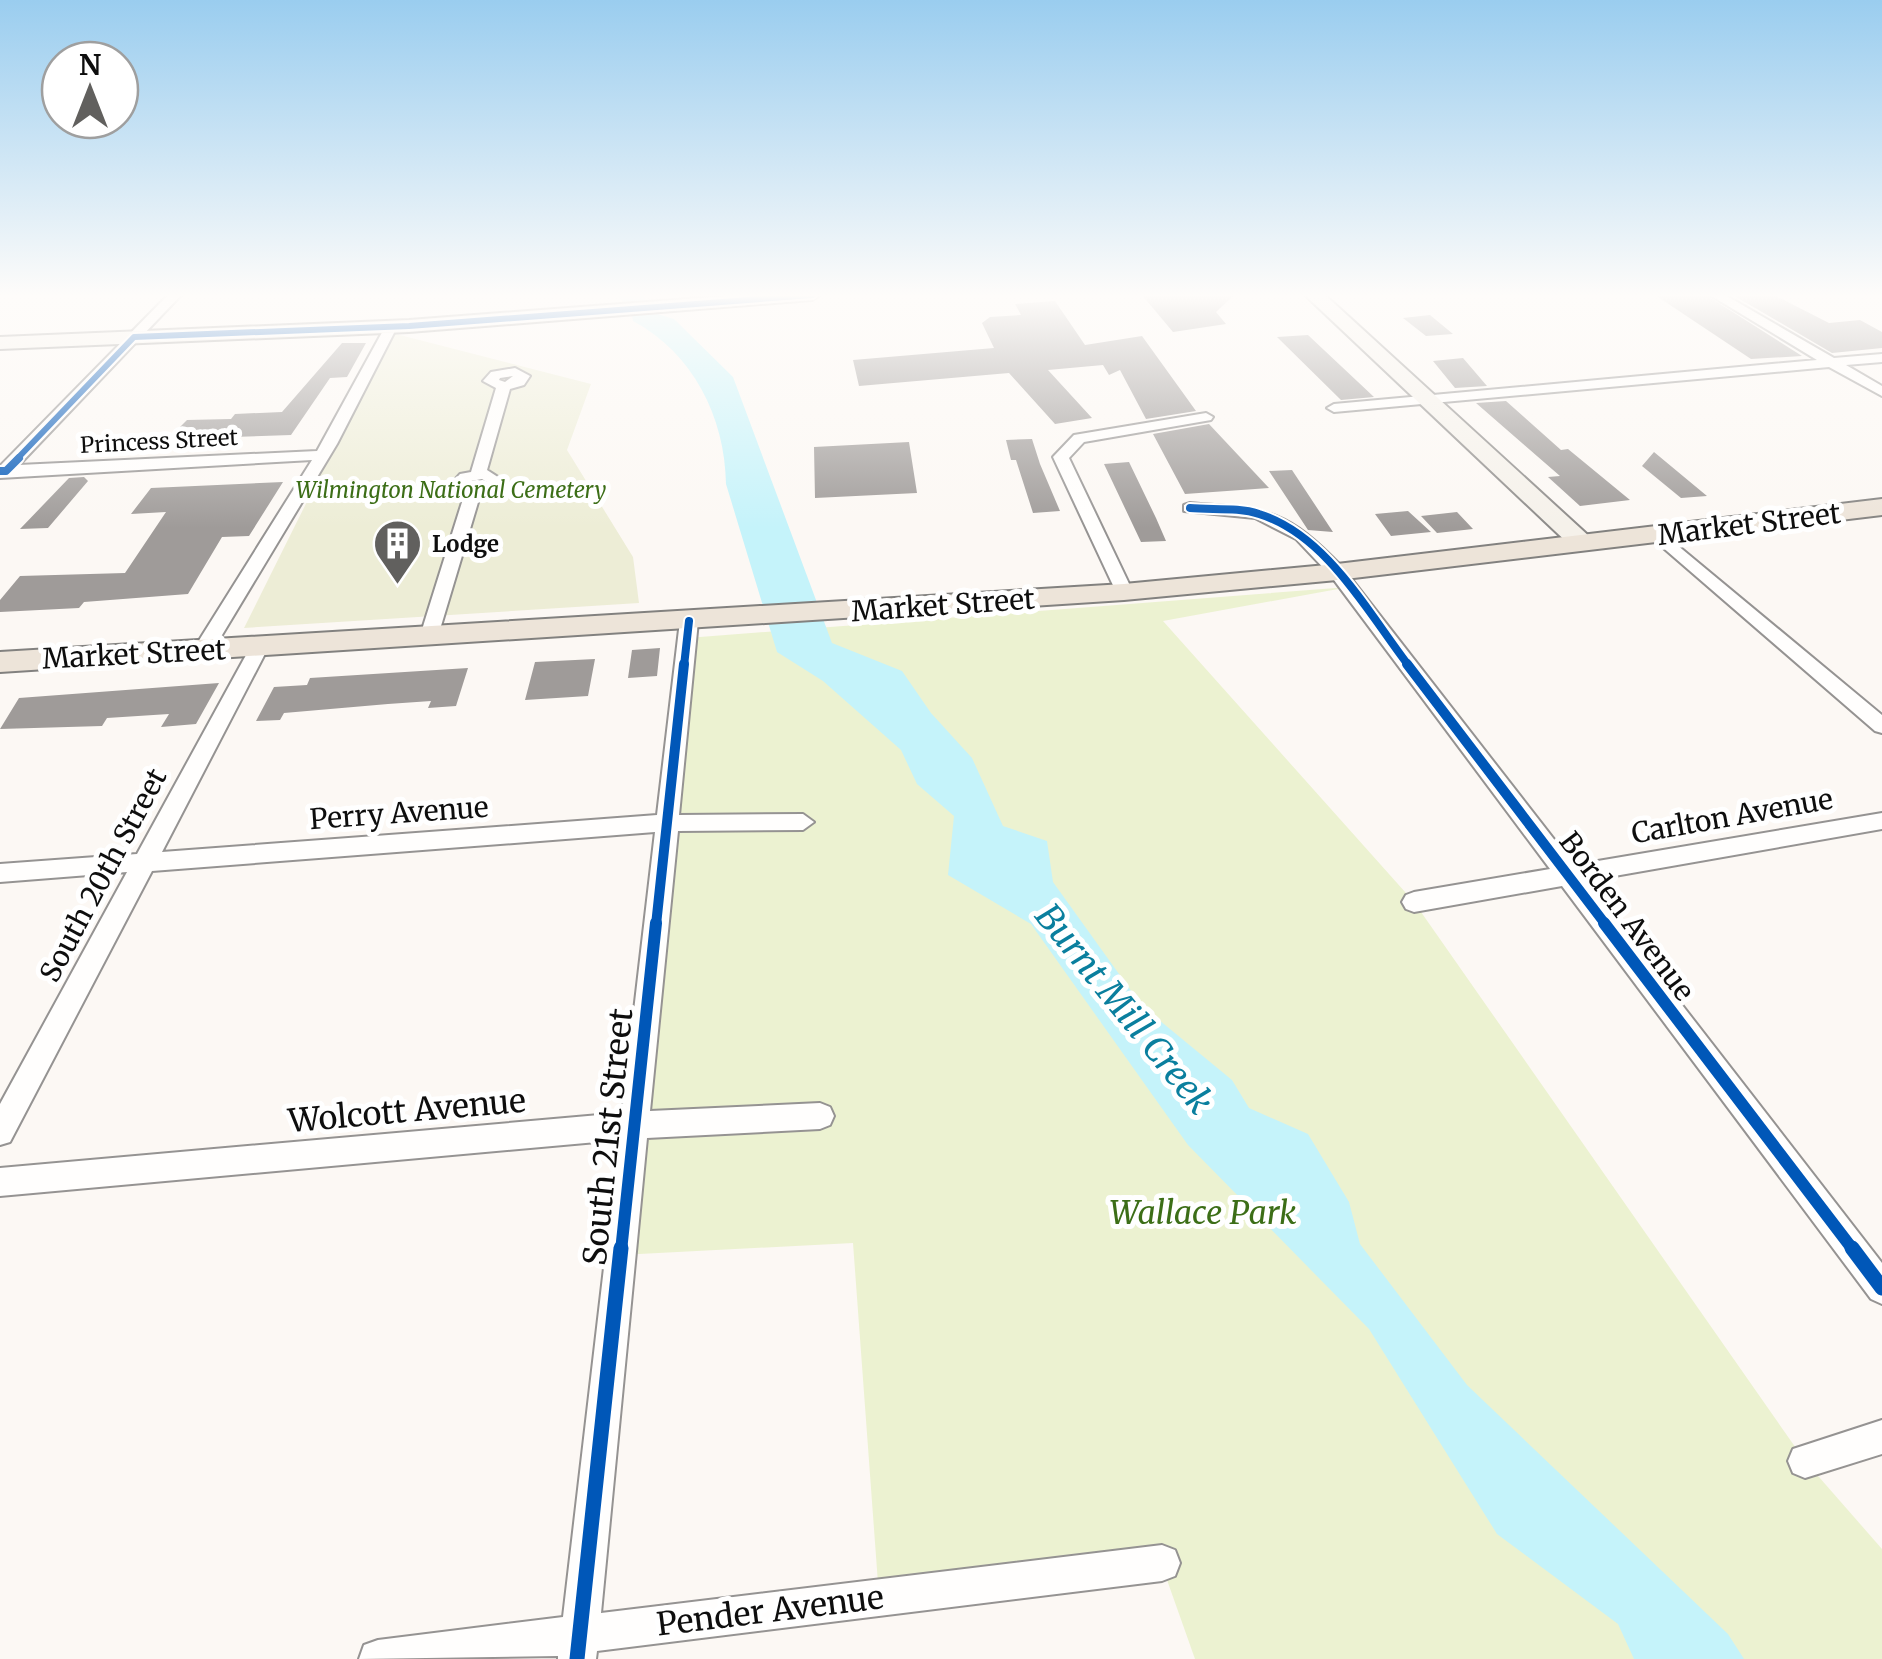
<svg xmlns="http://www.w3.org/2000/svg" width="1882" height="1659" font-family="Merriweather,serif">
<style>
.green{fill:#ecf2d1}
.cemetery{fill:#ededd6}
.water{fill:#c5f3fa}
.building{fill:#9f9b99}
.lines{fill:none;stroke-linecap:round;stroke-linejoin:round}
.street-casing{stroke:#959392;stroke-width:4}
.secondary-casing{stroke:#8c8a88;stroke-width:4}
.primary-casing{stroke:#82817f;stroke-width:4}
.street{fill:#fffefd;fill-rule:evenodd}
.secondary{fill:#f5f1ea;fill-rule:evenodd}
.primary{fill:#ede4d9;fill-rule:evenodd}
.cycleway-far4-casing{stroke:#fff;stroke-width:10}
.cycleway-far3-casing{stroke:#fff;stroke-width:12}
.cycleway-far2-casing{stroke:#fff;stroke-width:16}
.cycleway-far1-casing{stroke:#fff;stroke-width:19}
.cycleway-casing{stroke:#fff;stroke-width:21}
.cycleway-far4{stroke:#0057b8;stroke-width:6}
.cycleway-far3{stroke:#0057b8;stroke-width:8}
.cycleway-far2{stroke:#0057b8;stroke-width:10}
.cycleway-far1{stroke:#0057b8;stroke-width:12}
.cycleway{stroke:#0057b8;stroke-width:15}
.labels{text-anchor:middle;stroke-width:10;stroke-linejoin:round;paint-order:stroke}
.far-street-label{font-size:22px;fill:#0e0e0e;stroke:#fff}
.far-park-label{font-size:22px;font-style:italic;fill:#3c6e17;stroke:#fff}
.far-poi-label{font-size:22px;font-weight:bold;fill:#0e0e0e;stroke:#fff;text-anchor:start}
.street-label{font-size:28px;fill:#0e0e0e;stroke:#fff}
.near-street-label{font-size:32px;fill:#0e0e0e;stroke:#fff}
.near-park-label{font-size:32px;font-style:italic;fill:#3c6e17;stroke:#fff}
.near-water-label{font-size:35px;font-style:italic;fill:#0a7f9e;stroke:#fff}
</style>
<rect width="100%" height="100%" fill="#fcf8f4"/>
<path class="green" d="M 1349,587 L 1163,621 L 1414,902 L 1805,1461 L 1882,1549 L 1882,1659 L 1195,1659 L 1161,1563 L 879,1597 L 853,1243 L 620,1255 L 687,638 Z"/>
<path class="cemetery" d="M 396,334 L 591,384 L 567,450 L 633,557 L 639,603 L 244,628 L 390,335 Z"/>
<path class="water" d="M 616,295 L 643,295 L 651,312 L 674,319 L 733,377 L 832,643 L 902,671 L 931,713 L 972,758 L 1003,826 L 1047,841 L 1053,882 L 1142,1006 L 1232,1080 L 1249,1108 L 1308,1134 L 1349,1202 L 1360,1244 L 1467,1385 L 1728,1634 L 1744,1659 L 1634,1659 L 1618,1624 L 1497,1534 L 1369,1329 L 1188,1145 L 1031,924 L 948,875 L 954,816 L 917,784 L 901,750 L 823,681 L 777,652 L 726,484 C 725,417 693,353 633,321 L 631,309 Z"/>
<path class="building" d="M 1142,295 L 1234,295 L 1216,312 L 1226,324 L 1173,332 Z
M 1655,295 L 1706,295 L 1802,356 L 1751,359 Z
M 1733,295 L 1774,295 L 1829,323 L 1860,320 L 1882,332 L 1882,348 L 1832,353 Z
M 1055,301 L 1085,345 L 1142,336 L 1196,411 L 1146,419 L 1120,370 L 1109,375 L 1103,365 L 1048,370 L 1092,418 L 1055,424 L 1009,373 L 859,386 L 853,360 L 994,348 L 982,323 L 990,317 L 1021,315 L 1015,304 Z
M 1430,315 L 1453,334 L 1426,336 L 1403,318 Z
M 1308,335 L 1374,397 L 1341,400 L 1277,337 Z
M 342,343 L 366,343 L 347,377 L 330,378 L 291,435 L 168,439 L 187,420 L 231,419 L 235,414 L 282,412 Z
M 1463,358 L 1487,386 L 1455,388 L 1433,361 Z
M 1506,401 L 1561,450 L 1568,449 L 1630,500 L 1580,506 L 1548,477 L 1560,476 L 1476,403 Z
M 1209,424 L 1269,488 L 1185,494 L 1153,434 Z
M 1032,439 L 1040,464 L 1060,511 L 1033,513 L 1016,460 L 1011,460 L 1006,440 Z
M 909,442 L 917,493 L 815,498 L 814,447 Z
M 1654,452 L 1707,496 L 1681,498 L 1642,466 Z
M 1129,462 L 1156,518 L 1166,541 L 1141,542 L 1104,464 Z
M 1292,470 L 1333,532 L 1308,530 L 1269,471 Z
M 84,477 L 88,481 L 48,528 L 20,529 L 69,478 Z
M 283,482 L 249,536 L 222,537 L 188,594 L 84,602 L 79,608 L 0,612 L 0,600 L 20,576 L 125,573 L 166,512 L 131,514 L 151,488 Z
M 1408,511 L 1431,532 L 1391,536 L 1375,514 Z
M 1457,512 L 1473,529 L 1437,533 L 1421,516 Z
M 660,648 L 657,676 L 628,678 L 632,650 Z
M 595,659 L 588,696 L 525,700 L 535,662 Z
M 468,668 L 456,706 L 428,708 L 431,701 L 388,704 L 284,713 L 280,720 L 256,721 L 274,687 L 307,685 L 310,678 Z
M 219,683 L 196,724 L 161,727 L 169,714 L 107,718 L 102,726 L 0,729 L 19,698 Z"/>
<g class="lines">
<defs>
<path id="street" d="M 168,295 L 181,295 L 19,465 L 317,451 L 385,327 L 391,323 L 397,327 L 337,444 L 213,650 L 203,656 L 193,650 L 312,460 L 0,478 L 0,466 Z
M 1710,295 L 1725,295 L 1834,358 L 1882,354 L 1882,362 L 1846,365 L 1882,386 L 1882,396 L 1829,367 L 1334,412 L 1327,408 L 1334,404 L 1817,360 Z
M 515,368 L 530,376 L 524,385 L 510,389 L 487,470 L 504,481 L 494,494 L 479,499 L 438,636 L 436,640 L 422,640 L 420,636 L 463,499 L 446,489 L 460,474 L 471,472 L 496,388 L 483,381 L 491,372 ZM 513,376 L 505,382 L 499,380 L 500,378 ZM 482,479 L 487,482 L 477,490 L 464,488 L 471,481 Z
M 1206,413 L 1213,417 L 1211,420 L 1084,442 L 1069,458 L 1133,592 L 1124,597 L 1118,596 L 1053,457 L 1074,435 Z
M 1190,503 C 1269,509 1286,509 1343,568 L 1574,865 L 1882,813 L 1882,829 L 1586,881 L 1882,1263 L 1882,1304 L 1871,1299 L 1562,886 L 1414,912 L 1406,909 L 1402,902 L 1406,895 L 1414,892 L 1550,869 L 1331,576 L 1296,539 L 1255,518 L 1184,511 L 1184,505 Z
M 1659,530 L 1882,715 L 1882,733 L 1875,731 L 1653,539 L 1651,535 Z
M 689,615 L 698,621 L 679,815 L 803,814 L 814,822 L 803,830 L 678,831 L 650,1111 L 820,1103 L 830,1107 L 834,1116 L 830,1125 L 820,1129 L 647,1138 L 601,1613 L 1162,1545 L 1175,1550 L 1180,1563 L 1175,1576 L 1162,1581 L 597,1651 L 596,1659 L 558,1659 L 558,1656 L 359,1659 L 364,1645 L 378,1640 L 563,1617 L 619,1140 L 0,1196 L 0,1168 L 622,1113 L 655,832 L 152,871 L 10,1142 L 0,1145 L 0,1104 L 127,872 L 0,882 L 0,864 L 137,854 L 251,646 L 260,640 L 269,646 L 162,852 L 657,815 L 680,621 Z
M 1882,1420 L 1882,1454 L 1805,1478 L 1793,1473 L 1788,1461 L 1793,1449 Z"/>
<path id="secondary" d="M 739,295 L 821,295 L 812,300 L 409,332 L 0,349 L 0,337 L 409,320 Z
M 1305,295 L 1325,295 L 1591,538 L 1594,543 L 1591,548 L 1573,548 Z"/>
<path id="primary" d="M 1882,499 L 1882,515 L 1337,580 L 1124,600 L 0,672 L 0,652 L 1124,584 L 1337,564 Z"/>
</defs>
<use href="#street" class="street-casing"/>
<use href="#secondary" class="secondary-casing"/>
<use href="#primary" class="primary-casing"/>
<use href="#street" class="street"/>
<use href="#secondary" class="secondary"/>
<use href="#primary" class="primary"/>
<defs>
<path id="cycleway-far4" d="M 16,460 L 134,337 L 409,326 L 812,295"/>
<path id="cycleway-far3" d="M 0,471 L 6,471 L 19,458
M 1190,508 C 1212,510 1239,507 1259,514 C 1327,535 1368,613 1409,666
M 684,666 L 689,621"/>
<path id="cycleway-far2" d="M 1407,664 L 1606,925
M 656,925 L 684,664"/>
<path id="cycleway-far1" d="M 1604,923 L 1854,1251
M 621,1251 L 656,923"/>
<path id="cycleway" d="M 1852,1248 L 1882,1288
M 577,1659 L 621,1248"/>
</defs>
<use href="#cycleway-far4" class="cycleway-far4-casing"/>
<use href="#cycleway-far3" class="cycleway-far3-casing"/>
<use href="#cycleway-far2" class="cycleway-far2-casing"/>
<use href="#cycleway-far1" class="cycleway-far1-casing"/>
<use href="#cycleway" class="cycleway-casing"/>
<use href="#cycleway-far4" class="cycleway-far4"/>
<use href="#cycleway-far3" class="cycleway-far3"/>
<use href="#cycleway-far2" class="cycleway-far2"/>
<use href="#cycleway-far1" class="cycleway-far1"/>
<use href="#cycleway" class="cycleway"/>
</g>
<linearGradient id="sky" x2="0" y2="1"><stop stop-color="#9acdef"/><stop offset="0.56" stop-color="#fefcfa"/><stop offset="1" stop-color="#fefcfa" stop-opacity="0"/></linearGradient>
<rect width="1882" height="528" fill="url(#sky)"/>
<defs>
<symbol id="building-pin" viewBox="-11 -11 22 30"><path d="M0 17L-7.5 6A9.5 9.5 0 1 1 7.5 6Z" fill="#61605e" stroke="#fff"/><path d="M-4-6H4V6H1V3H-1V6H-4ZM-2.5-4.3h1.7v1.8h-1.7ZM.8-4.3h1.7v1.8H.8ZM-2.5-1h1.7V.8h-1.7ZM.8-1h1.7V.8H.8Z" fill="#fff"/></symbol>
</defs>
<g fill-rule="evenodd">
<use href="#building-pin" x="370" y="516" width="55" height="75"/>
</g>
<g class="labels">
<g class="far-street-label">
<text transform="translate(159 441) rotate(-3)" y="8">Princess Street</text>
</g>
<g class="far-park-label">
<text x="451" y="498">Wilmington National Cemetery</text>
</g>
<g class="far-poi-label">
<text x="432" y="552">Lodge</text>
</g>
<g class="street-label">
<text transform="translate(1749 524) rotate(-7)" y="10">Market Street</text>
<text transform="translate(943 605) rotate(-4)" y="10">Market Street</text>
<text transform="translate(134 654) rotate(-3)" y="10">Market Street</text>
<text transform="translate(399 813) rotate(-4)" y="10">Perry Avenue</text>
<text transform="translate(1732 816) rotate(-10)" y="10">Carlton Avenue</text>
<text transform="translate(103 875) rotate(-62)" y="10">South 20th Street</text>
<text transform="translate(1627 916) rotate(53)" y="10">Borden Avenue</text>
</g>
<g class="near-street-label">
<text transform="translate(407 1111) rotate(-5)" y="11">Wolcott Avenue</text>
<text transform="translate(608 1137) rotate(-84)" y="11">South 21st Street</text>
<text transform="translate(770 1611) rotate(-7)" y="11">Pender Avenue</text>
</g>
<g class="near-park-label">
<text x="1203" y="1224">Wallace Park</text>
</g>
<g class="near-water-label">
<text transform="translate(1124 1009) rotate(51)" y="12">Burnt Mill Creek</text>
</g>
</g>
<g transform="translate(90 90)"><circle r="48" fill="#ffffff" stroke="#9f9f9f" stroke-width="2.5"/>
<path d="M0-8L18 38L0 25L-18 38Z" fill="#61605e"/>
<text y="-15" font-size="28" font-weight="bold" text-anchor="middle" fill="#0e0e0e">N</text>
</g>
</svg>
